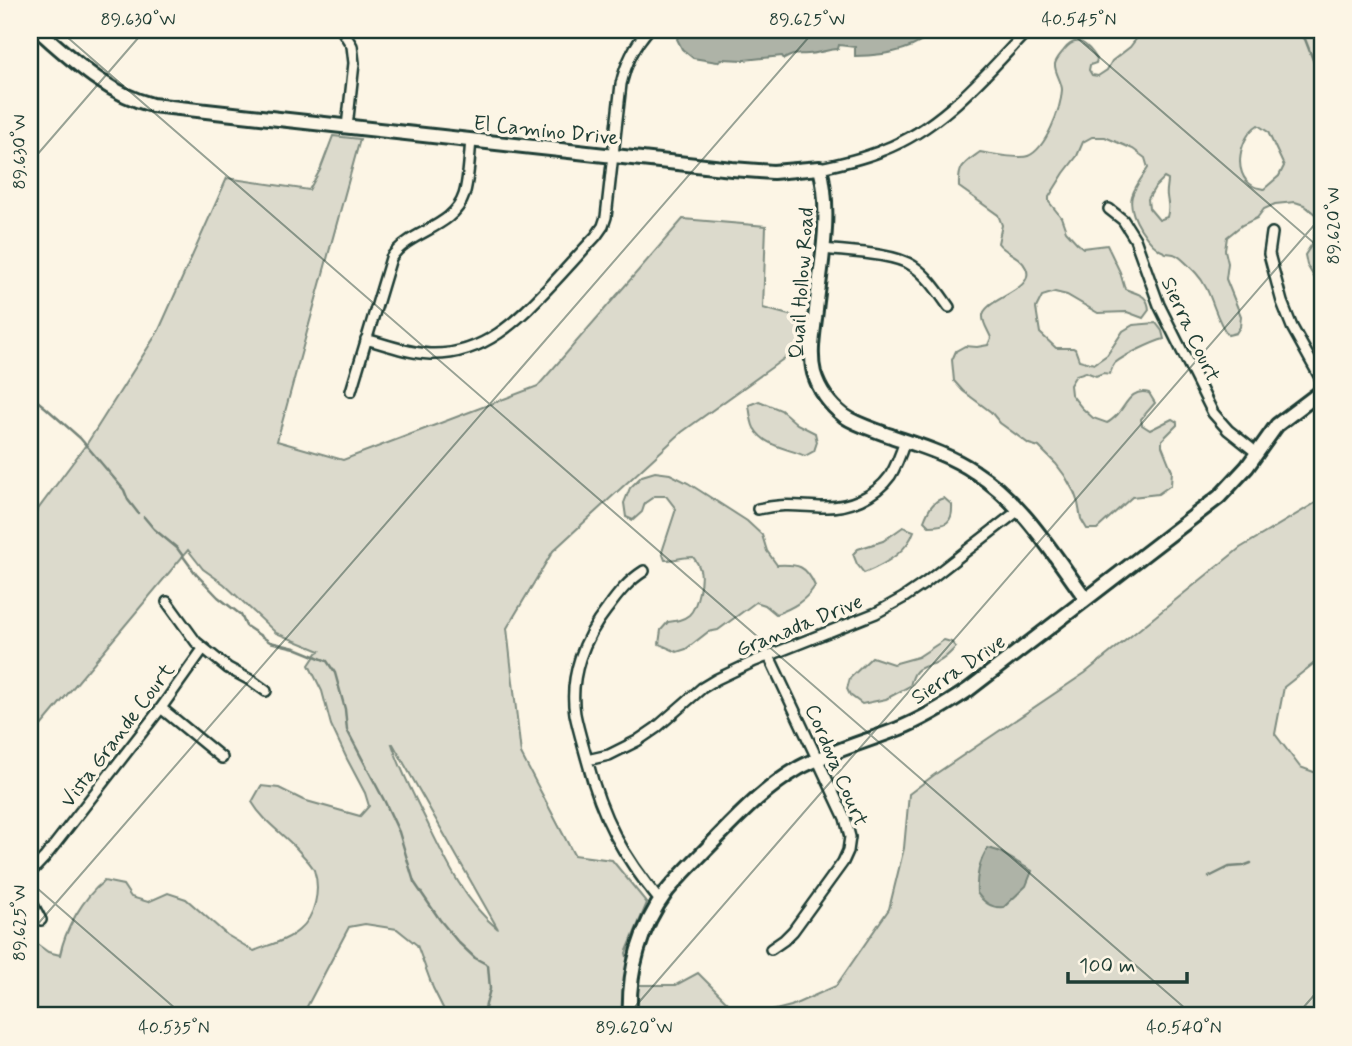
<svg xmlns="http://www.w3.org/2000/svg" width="1352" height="1046" font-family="Mynerve,sans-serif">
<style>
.green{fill:#dcdacc;stroke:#7e8c80;stroke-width:2;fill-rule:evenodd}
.water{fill:#aeb3a7;stroke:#758479;stroke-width:2}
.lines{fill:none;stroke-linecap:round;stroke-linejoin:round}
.stream{stroke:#758479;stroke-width:2.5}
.street-casing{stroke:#1f3d34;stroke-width:14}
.secondary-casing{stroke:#1f3d34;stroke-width:18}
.street{stroke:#fcf5e5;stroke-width:9}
.secondary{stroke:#fcf5e5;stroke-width:12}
.ticks{fill:none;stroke:#1f3d34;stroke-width:2;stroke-opacity:0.45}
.labels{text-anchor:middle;stroke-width:7;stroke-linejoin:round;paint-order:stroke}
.street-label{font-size:21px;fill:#1f3d34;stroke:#fcf5e5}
.neatline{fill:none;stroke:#1f3d34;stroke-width:2.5}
.ticks-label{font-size:18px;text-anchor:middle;fill:#1f3d34}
</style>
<rect width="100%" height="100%" fill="#fcf5e5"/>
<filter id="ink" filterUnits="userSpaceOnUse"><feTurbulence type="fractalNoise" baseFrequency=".0143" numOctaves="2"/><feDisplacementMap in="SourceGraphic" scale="14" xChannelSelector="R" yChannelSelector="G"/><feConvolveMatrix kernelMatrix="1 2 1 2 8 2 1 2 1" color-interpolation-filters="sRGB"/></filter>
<g filter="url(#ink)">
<path class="green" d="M 1143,30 L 1322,30 L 1322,297 L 1318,284 L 1307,265 L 1305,255 L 1312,244 L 1318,224 L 1316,215 L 1304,205 L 1295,202 L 1275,204 L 1264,209 L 1257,218 L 1242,225 L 1227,237 L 1225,250 L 1228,263 L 1226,279 L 1241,316 L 1240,327 L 1236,333 L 1228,335 C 1213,316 1213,291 1196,273 C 1192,269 1181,257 1176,255 C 1173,253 1170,254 1166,253 C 1149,247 1127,214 1132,196 C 1135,186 1143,176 1148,168 L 1145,158 L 1133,149 L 1105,137 L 1092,137 L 1083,142 L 1077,156 L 1064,173 L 1049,197 L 1049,202 L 1061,217 L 1066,231 L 1077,243 L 1083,248 L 1107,245 L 1120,272 L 1125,289 C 1137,294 1148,294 1149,310 L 1143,318 L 1127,312 L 1098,313 L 1067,295 L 1055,292 L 1042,296 L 1036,308 L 1040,333 L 1056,348 L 1073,348 L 1075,349 L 1079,360 L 1094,364 L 1107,355 L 1123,331 L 1133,325 L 1156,323 L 1162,331 L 1164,339 C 1153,342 1123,356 1115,363 C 1112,367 1112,368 1110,374 L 1103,373 L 1096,376 L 1086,372 L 1076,375 L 1070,385 L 1071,394 L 1082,408 L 1093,418 L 1107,423 C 1109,422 1115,417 1117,415 C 1127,404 1131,388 1149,393 L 1155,403 L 1141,419 L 1142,425 L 1150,430 L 1172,419 L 1177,422 L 1177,425 L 1162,440 L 1162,446 L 1172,471 L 1171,485 L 1158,494 L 1132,497 L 1097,529 L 1087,529 L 1081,519 L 1078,503 L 1074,492 L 1065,476 L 1056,464 L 1039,447 L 1029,444 L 1000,423 L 991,412 L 963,391 L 954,381 L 952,360 L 956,351 L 965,346 L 977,347 L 988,345 L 991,338 C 989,332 983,324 983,317 C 981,299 1037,291 1026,268 C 1020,255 1006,254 998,243 L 1002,225 L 998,215 L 959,187 C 958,165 964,164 980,152 C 989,154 1020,159 1028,156 C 1046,149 1061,108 1062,90 C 1062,81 1054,72 1055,64 C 1056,59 1061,54 1064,50 C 1077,33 1088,45 1097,59 L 1096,63 L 1090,65 L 1089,70 L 1092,75 L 1098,76 L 1107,70 L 1112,61 L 1130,47 ZM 1258,125 L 1268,132 L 1284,166 L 1279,176 L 1264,189 C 1260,188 1256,188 1253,186 C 1231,174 1240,136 1258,125 ZM 1164,178 L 1168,180 C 1168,185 1166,191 1167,196 C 1168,206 1170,207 1167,217 L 1159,220 L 1149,208 L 1148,199 L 1155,187 Z
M 333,136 L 360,139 L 277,441 L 343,460 L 538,386 L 683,219 L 766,226 L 763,308 L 800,318 L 800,347 L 682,432 L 553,551 L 507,628 L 521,754 L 574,855 L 612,860 L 647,903 L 626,953 L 634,985 L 676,985 L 698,973 L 741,1016 L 447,1016 L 433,988 L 417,945 L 397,929 L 365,924 L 349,927 L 302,1016 L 30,1016 L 30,952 L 37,944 L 48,952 L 60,955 C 65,929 83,898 104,881 L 123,885 L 131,897 L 148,902 L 168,893 L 186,899 L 227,935 L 254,951 C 268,945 287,941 299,930 C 315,917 321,890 314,870 C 311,863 302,855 297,849 C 282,833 263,821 252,802 L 261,786 L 279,788 L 303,800 L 360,816 L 369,806 L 365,793 L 347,759 L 331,725 L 322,691 L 309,665 L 317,653 L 320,651 L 276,633 L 224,584 L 203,569 L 188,550 L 30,739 L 30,520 L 88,442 L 159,330 L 227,178 L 309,190 L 320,170 ZM 392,744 L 393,744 L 498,929 C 464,902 444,857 425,818 C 413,794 400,769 392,744 Z
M 759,401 L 781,410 L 797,424 L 815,433 L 817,442 L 814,451 L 805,456 C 787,448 765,447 754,428 C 751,422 750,412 749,405 Z
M 655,472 L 670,474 L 688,483 L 747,521 L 762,535 L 767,551 L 777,565 C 798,564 806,565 815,586 C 805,601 793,608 776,614 L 765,605 L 756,602 L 718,630 L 708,632 L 686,649 L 677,652 L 659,644 L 661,630 L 668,622 C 676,621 683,620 689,615 C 697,608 704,577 699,567 C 698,563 695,560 693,557 C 683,557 675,560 665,560 L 662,552 L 676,509 L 666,496 L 655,496 L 645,503 L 642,512 L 633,520 L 626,517 L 624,503 L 630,488 L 642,476 Z
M 944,498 L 952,505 C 953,523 946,526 929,526 L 924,521 C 928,511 932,501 944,498 Z
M 1322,499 L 1322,657 L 1284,687 L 1275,734 L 1300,767 L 1322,775 L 1322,1016 L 752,1016 L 791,1006 L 836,986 L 889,909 L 904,848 L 909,794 L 934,775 L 1085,673 L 1240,548 Z
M 903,527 L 914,531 C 907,552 884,565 864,573 L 857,564 L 853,554 L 858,549 L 883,541 Z
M 944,640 L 951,642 L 956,647 C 951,652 945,659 938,662 C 921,669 915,665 910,686 L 886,699 L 862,704 L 850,695 L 847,689 L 850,678 L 872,657 L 893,664 L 918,657 Z"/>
<path class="water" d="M 684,30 L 937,30 C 916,50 884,56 855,56 L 855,47 L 839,45 L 838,49 C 828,49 818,54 808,54 C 796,55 795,53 784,59 L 782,56 L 744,60 L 722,59 L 717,62 L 693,58 L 682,49 L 677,39 L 680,32 Z
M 988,848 L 998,851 L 1032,871 L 1026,886 L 1004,907 C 992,909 984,903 977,893 C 976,879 979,860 988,848 Z"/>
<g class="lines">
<path class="stream" d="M 1292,30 L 1305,39 L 1322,83
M 30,395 L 46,408 L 80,438 L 124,490 L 128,500 L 138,513
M 144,517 L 154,529 L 177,548 L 196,574 L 218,597 L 241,615 L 246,626 L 270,642 L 295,648 L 327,661 L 335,673 L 345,709 L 347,730 L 385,802 L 399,832 L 414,882 L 440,920 L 458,942 L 475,958 L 488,965 L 490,989 L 483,1016
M 1209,877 L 1229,867 L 1243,866 L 1251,863"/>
<defs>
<path id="street" d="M 342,30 L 352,46 L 354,63 L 347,127
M 820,168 C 842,163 863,159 883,150 C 943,127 985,75 1028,30
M 1109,209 L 1123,220 L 1135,239 L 1159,305 L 1213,413 L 1228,430 L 1257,453
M 1272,233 L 1269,254 L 1282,302 L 1292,327 L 1322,381
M 823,249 C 847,252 894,253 913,266 C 928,276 939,293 949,307
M 366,339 C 387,345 408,353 430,354 C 484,356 518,320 552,284 C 567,268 581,252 596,236 L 603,226 L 606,217 L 621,84 C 626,63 634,46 648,30
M 351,391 L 391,258 C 409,230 453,229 464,195 C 469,179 469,158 471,141
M 758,509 C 785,503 797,506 823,507 C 848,508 875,497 890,476 C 897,465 901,453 905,441
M 644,571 C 628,581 618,594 607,609 C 584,638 569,676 575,714 C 578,729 583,745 587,760 C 602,818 622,855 660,901
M 167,602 L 196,642 L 228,668 L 252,681 L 266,691
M 769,656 L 845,818 L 850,837 L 848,851 L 843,862 L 793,931 L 784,940 L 771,949
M 161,708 L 222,758
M 587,760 L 609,755 L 637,741 L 656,728 L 702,688 L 717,679 L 755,661 L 876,613 L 903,598 L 925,583 L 1019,510
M 30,873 L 45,857 L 161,708 L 203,649
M 30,899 L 41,920"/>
<path id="secondary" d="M 38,30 C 73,60 106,93 152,105 L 732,169 L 773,172 L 820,168 C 832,214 821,263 816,310 C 814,330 809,353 814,373 C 819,390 830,405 844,416 C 857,425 873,429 888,435 C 917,445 949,454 975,472 C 1022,502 1053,554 1086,599
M 630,1016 C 628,972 640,927 667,891 C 683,872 701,855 718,837 C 743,811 768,786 799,768 C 831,751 865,742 898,729 C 923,719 946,705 968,690 L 1219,497 L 1247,467 L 1277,425 L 1322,391"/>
</defs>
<use href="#street" class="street-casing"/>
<use href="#secondary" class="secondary-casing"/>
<use href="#street" class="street"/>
<use href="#secondary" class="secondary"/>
</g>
</g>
<path class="ticks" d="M 59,30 L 1194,1016M 1068,30 L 1322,250M 30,163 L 145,30M 30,882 L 184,1016M 30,933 L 815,30M 627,1016 L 1322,216M 1296,1016 L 1322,986"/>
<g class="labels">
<g class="street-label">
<text transform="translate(546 130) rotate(6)" y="7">El Camino Drive</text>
<text transform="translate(801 283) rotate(-86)" y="7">Quail Hollow Road</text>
<text transform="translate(1191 329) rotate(65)" y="7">Sierra Court</text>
<text transform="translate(799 625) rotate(-22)" y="7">Granada Drive</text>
<text transform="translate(958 669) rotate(-34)" y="7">Sierra Drive</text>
<text transform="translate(117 735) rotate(-53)" y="7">Vista Grande Court</text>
<text transform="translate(837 765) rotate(67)" y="7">Cordova Court</text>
</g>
</g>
<rect width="1352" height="1046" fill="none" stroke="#fcf5e5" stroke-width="77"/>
<path d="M1068 972v10h119v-10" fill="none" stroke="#1f3d34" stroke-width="3.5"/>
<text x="1079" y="972" font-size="21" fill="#1f3d34" stroke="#fcf5e5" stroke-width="5" paint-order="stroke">100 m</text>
<rect x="38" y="38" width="1276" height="969" class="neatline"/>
<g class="ticks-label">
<text x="138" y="25">89.630°W</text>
<text x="807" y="25">89.625°W</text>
<text x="1079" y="25">40.545°N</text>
<text transform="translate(19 152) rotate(-90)" y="6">89.630°W</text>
<text transform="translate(1333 226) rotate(-90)" y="6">89.620°W</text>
<text transform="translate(19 923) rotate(-90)" y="6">89.625°W</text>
<text x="174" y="1033">40.535°N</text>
<text x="634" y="1033">89.620°W</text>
<text x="1184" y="1033">40.540°N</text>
</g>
</svg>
